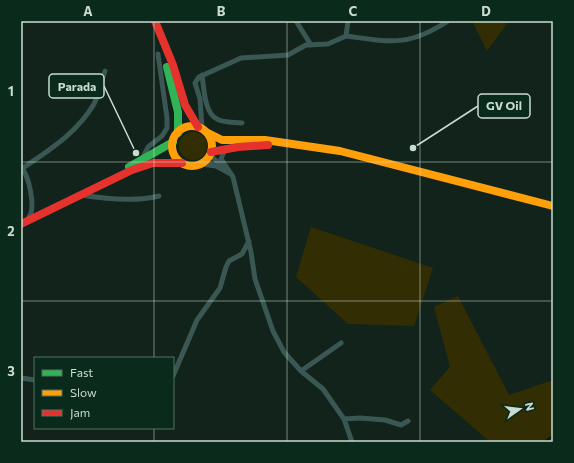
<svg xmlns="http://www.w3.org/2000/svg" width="574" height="463" font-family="Commissioner,sans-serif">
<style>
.green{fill:#332d04}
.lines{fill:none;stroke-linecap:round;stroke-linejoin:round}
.stream{stroke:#041115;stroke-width:2}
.street{stroke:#3a5754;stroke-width:5}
.fast{stroke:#30b455;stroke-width:8}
.slow{stroke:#ff9f0a;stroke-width:8}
.jam{stroke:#e5322d;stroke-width:8}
.grid{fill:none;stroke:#cadbd1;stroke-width:1;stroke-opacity:0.55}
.leader{fill:none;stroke:#cadbd1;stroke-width:1.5}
.callout-dot{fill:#cadbd1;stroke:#0a2a1b;stroke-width:1.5}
.callout{fill:#0a2a1b;stroke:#cadbd1;stroke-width:1.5}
.callout-label{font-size:12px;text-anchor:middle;font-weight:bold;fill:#cadbd1}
.neatline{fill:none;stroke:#cadbd1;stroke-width:1.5}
.grid-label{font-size:13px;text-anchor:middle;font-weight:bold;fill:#cadbd1}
</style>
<rect width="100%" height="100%" fill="#11231a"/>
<path class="green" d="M 472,21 L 509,21 L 487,51 Z
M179 146a14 14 0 1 1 28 0a14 14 0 1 1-28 0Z
M 311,227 L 433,268 L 414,326 L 348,324 L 296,277 Z
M 458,296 L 509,395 L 553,380 L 553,442 L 490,442 L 430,390 L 450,367 L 434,307 Z"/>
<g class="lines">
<path class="stream" d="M 544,442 L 553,436"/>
<path class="street" d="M 296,21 L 311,45
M 346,36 C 391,42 408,47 448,21
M 202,75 C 204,87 204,113 217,119 C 223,123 235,122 242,123
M 202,128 L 200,99 L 195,83 L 199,77 L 241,58 L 288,55 L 306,45 L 328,44 L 346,36 L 348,21
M 225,149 L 221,159 L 233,177 L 251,252 L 255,279 L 273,331 L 284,352 L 301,371 L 323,389 L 344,419 L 352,442
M 210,155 L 220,164 L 225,165
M 142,159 L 148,147 L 162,136 L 167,128 L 167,118 L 158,54
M 201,164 L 216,166 L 229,173
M 21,167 C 29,175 36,208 29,217
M 23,168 C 49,150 77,133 94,104 C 99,94 101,82 105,71
M 82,195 C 106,199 135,202 159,196
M 301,371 L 341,343
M 173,376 L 197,320 L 220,288 L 226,267 L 229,261 L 242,254 L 249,241
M 21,378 L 35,380
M 344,419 L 360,418 L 385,420 L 401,425 L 408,421"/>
<path class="fast" d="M 167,67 L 178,112 L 178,133
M 129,167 L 173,142"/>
<path class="slow" d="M172 146a20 20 0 1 1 40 0a20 20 0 1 1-40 0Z
M 206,132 L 222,140 L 265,140 L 340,151 L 553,206"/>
<path class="jam" d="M 155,21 L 173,65 L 185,105 L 198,127
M 211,152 L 238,147 L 268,145
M 21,224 L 132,170 L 153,163 L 182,163"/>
</g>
<path class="grid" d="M 154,21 L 154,358M 287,21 L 287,442M 420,21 L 420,442M 21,162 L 553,162M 21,301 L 553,301M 154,428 L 154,442"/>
<path class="leader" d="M136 153L104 86M413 148L478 106"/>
<g class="callout-dot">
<circle cx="136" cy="153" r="4"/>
<circle cx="413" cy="148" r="4"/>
</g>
<g class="callout">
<rect x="49" y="74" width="55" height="24" rx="4"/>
<rect x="478" y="94" width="52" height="24" rx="4"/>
</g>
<g class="callout-label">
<text x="77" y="91">Parada</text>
<text x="504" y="110">GV Oil</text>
</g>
<rect width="574" height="463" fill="none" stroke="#0a2a1b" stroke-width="44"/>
<rect x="34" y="357" width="140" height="72" fill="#0a2a1b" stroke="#577164"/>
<rect x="42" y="370" width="20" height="6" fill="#30b455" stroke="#577164"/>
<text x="70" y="377" font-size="12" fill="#cadbd1">Fast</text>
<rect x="42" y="390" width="20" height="6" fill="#ff9f0a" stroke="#577164"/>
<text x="70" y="397" font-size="12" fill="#cadbd1">Slow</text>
<rect x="42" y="410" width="20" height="6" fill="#e5322d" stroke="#577164"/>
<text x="70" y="417" font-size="12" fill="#cadbd1">Jam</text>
<g transform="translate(520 409) rotate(76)" stroke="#0a2a1b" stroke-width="3" paint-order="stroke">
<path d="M0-3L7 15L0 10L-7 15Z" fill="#cadbd1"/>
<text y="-6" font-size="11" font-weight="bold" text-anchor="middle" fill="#cadbd1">N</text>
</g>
<rect x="22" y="22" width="530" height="419" class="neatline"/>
<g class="grid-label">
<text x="88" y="16">A</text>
<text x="221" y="16">B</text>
<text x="353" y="16">C</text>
<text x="486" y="16">D</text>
<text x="11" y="96">1</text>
<text x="11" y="236">2</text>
<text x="11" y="376">3</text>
</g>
</svg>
